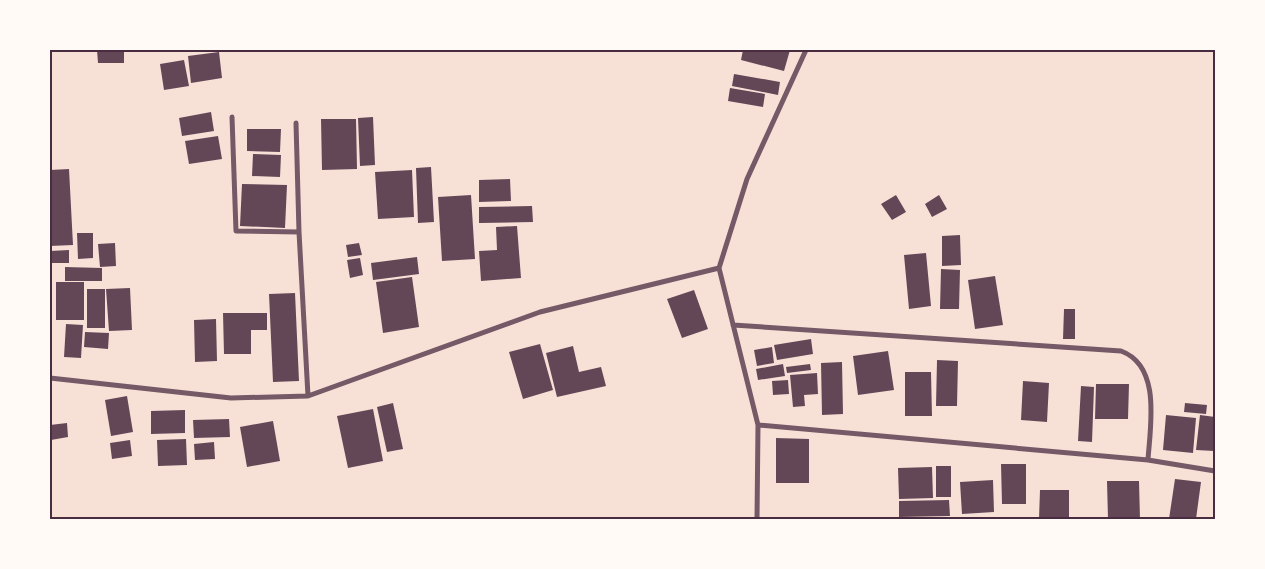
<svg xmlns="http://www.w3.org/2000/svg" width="1265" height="569" font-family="'IBM Plex Serif',serif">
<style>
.building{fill:#644757}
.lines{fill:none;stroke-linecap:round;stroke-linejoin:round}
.minor{stroke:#755966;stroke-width:5}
.neatline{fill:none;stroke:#4a2c40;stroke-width:2}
</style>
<rect width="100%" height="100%" fill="#f7e1d7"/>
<path class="building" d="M 97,50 L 124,50 L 124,63 L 98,63 Z
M 743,50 L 790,50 L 784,71 L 741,60 Z
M 219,52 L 222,78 L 191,83 L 188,56 Z
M 184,60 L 189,86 L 164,90 L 160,64 Z
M 734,74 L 780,82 L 778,95 L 732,86 Z
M 730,88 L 765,94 L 763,107 L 728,101 Z
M 211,112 L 214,131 L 182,136 L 179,118 Z
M 373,117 L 375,165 L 360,166 L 358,118 Z
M 321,119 L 356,119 L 357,169 L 322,170 Z
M 247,129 L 281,129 L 280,152 L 247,151 Z
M 218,136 L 222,159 L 189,164 L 185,141 Z
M 253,154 L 281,155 L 280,177 L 252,176 Z
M 431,167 L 434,222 L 418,223 L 416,168 Z
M 69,169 L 73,245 L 50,246 L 50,170 Z
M 412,170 L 414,217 L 378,219 L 375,172 Z
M 510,179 L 511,201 L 479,202 L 479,180 Z
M 242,184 L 287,185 L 285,228 L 240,226 Z
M 471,195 L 475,259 L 442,261 L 438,197 Z
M 896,195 L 906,212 L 892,220 L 881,204 Z
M 939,195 L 947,209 L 932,217 L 925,204 Z
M 532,206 L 533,222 L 479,223 L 479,207 Z
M 517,226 L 521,278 L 481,281 L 479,251 L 497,250 L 496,227 Z
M 77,233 L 93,233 L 93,258 L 78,259 Z
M 960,235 L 961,265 L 942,266 L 942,236 Z
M 115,243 L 116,266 L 100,267 L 98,244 Z
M 359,243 L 362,255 L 348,257 L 346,245 Z
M 69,250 L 69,263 L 50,263 L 50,251 Z
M 926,253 L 931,306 L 909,309 L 904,255 Z
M 417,257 L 419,274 L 373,280 L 371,263 Z
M 360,258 L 363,275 L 350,278 L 347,260 Z
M 65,267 L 102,268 L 102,281 L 65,281 Z
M 941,269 L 960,270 L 959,309 L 940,309 Z
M 995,276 L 1003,325 L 975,329 L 968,280 Z
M 412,277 L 419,327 L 383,333 L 376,282 Z
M 56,282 L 84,282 L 84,320 L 56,320 Z
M 130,288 L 132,330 L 109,331 L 106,289 Z
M 87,289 L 105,289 L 105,328 L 87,328 Z
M 694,290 L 708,329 L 682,338 L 667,299 Z
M 295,293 L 299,381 L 273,382 L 269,294 Z
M 1064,309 L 1075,309 L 1075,339 L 1063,339 Z
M 223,313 L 267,313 L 267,330 L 251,330 L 251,354 L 224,354 Z
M 216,319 L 217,361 L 195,362 L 194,320 Z
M 66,324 L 83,325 L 81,358 L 64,357 Z
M 85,332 L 109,333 L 108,349 L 84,347 Z
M 811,339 L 813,354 L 777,360 L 774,345 Z
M 540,344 L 553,390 L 523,399 L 509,352 Z
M 573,346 L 579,372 L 601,367 L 606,386 L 557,397 L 546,353 Z
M 772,347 L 774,363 L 757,366 L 754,350 Z
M 888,351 L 894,390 L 858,395 L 853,356 Z
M 937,360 L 958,361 L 957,406 L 936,406 Z
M 842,362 L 843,414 L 822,415 L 821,363 Z
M 783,364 L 785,376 L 758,380 L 756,369 Z
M 810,364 L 811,370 L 787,373 L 786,367 Z
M 905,372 L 931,372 L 932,416 L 905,416 Z
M 817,373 L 818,394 L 804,395 L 805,406 L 793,407 L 790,375 Z
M 788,380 L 789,394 L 773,395 L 772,381 Z
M 1023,381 L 1049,383 L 1047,422 L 1021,420 Z
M 1096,384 L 1129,384 L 1128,419 L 1095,419 Z
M 1081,386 L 1094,387 L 1092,442 L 1078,441 Z
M 127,396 L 133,432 L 111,436 L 105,400 Z
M 393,403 L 403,449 L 387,452 L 377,407 Z
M 1185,403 L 1207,405 L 1206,414 L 1184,412 Z
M 373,409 L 383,461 L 348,468 L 337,416 Z
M 185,410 L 185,433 L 151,434 L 151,411 Z
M 1166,415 L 1196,418 L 1193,453 L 1163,450 Z
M 1200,415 L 1215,417 L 1214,451 L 1196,450 Z
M 229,419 L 230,437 L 194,438 L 193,420 Z
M 273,421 L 280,461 L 247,467 L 240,427 Z
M 67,423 L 68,437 L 51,440 L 50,425 Z
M 776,438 L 809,439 L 809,483 L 776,483 Z
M 186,439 L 187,465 L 158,466 L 157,440 Z
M 130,440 L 132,456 L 112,459 L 110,443 Z
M 214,442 L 215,459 L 195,460 L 194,444 Z
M 1001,464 L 1026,464 L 1026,504 L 1002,504 Z
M 936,466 L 951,466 L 951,497 L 936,497 Z
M 932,467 L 933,498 L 899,499 L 898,468 Z
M 1175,479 L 1201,482 L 1196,519 L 1169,519 Z
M 993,480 L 994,512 L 962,514 L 960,482 Z
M 1107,481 L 1139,481 L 1140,519 L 1108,519 Z
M 1040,490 L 1069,490 L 1069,519 L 1039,519 Z
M 949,500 L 950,516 L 899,517 L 899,501 Z"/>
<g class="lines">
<path class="minor" d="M 232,117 L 236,231 L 299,232 L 296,123
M 299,232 L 308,396
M 733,325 L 1121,351 C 1162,366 1150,427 1148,460
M 50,378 L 231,398 L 308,396 L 540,312 L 719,268
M 758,425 L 1148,460 L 1215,471
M 757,519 L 758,425 L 719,268 L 747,179 L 806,50"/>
</g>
<rect width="1265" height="569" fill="none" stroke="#fffaf5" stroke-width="102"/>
<rect x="51" y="51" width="1163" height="467" class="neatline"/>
</svg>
